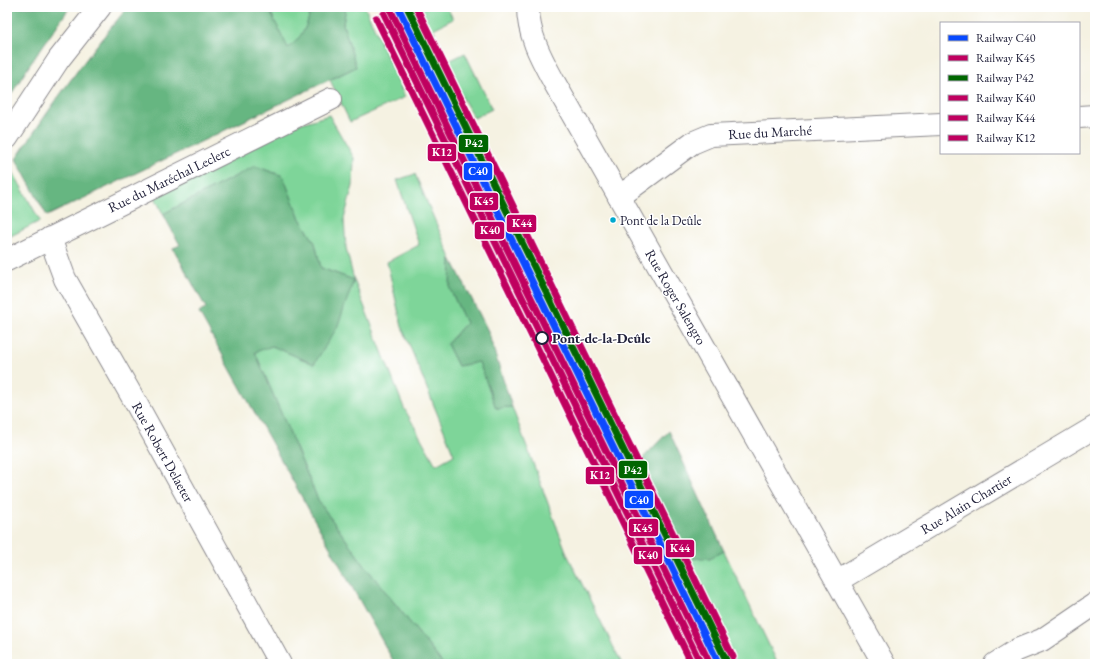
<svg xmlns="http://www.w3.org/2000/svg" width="1102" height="671" font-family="'EB Garamond',serif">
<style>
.green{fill:#7ed599;stroke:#507c6a}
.forest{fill:#66b681;stroke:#446c5e}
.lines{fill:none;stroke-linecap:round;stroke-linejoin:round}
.minor-casing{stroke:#8c8a8e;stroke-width:24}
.tertiary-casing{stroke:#8c8a8e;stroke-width:24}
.secondary-casing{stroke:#8c8a8e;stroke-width:24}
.minor{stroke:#fff;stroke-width:22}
.tertiary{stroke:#fff;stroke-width:22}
.secondary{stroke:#fff;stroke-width:22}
.rail-1-casing{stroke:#fff;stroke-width:10}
.rail-2-casing{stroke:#fff;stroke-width:10}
.rail-3-casing{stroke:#fff;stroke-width:10}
.rail-4-casing{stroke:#fff;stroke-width:10}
.rail-5-casing{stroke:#fff;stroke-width:10}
.rail-6-casing{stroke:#fff;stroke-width:10}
.rail-1{stroke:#0749ff;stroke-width:7}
.rail-2{stroke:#bf005f;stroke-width:7}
.rail-3{stroke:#060;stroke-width:7}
.rail-4{stroke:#bf005f;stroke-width:7}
.rail-5{stroke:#bf005f;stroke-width:7}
.rail-6{stroke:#bf005f;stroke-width:7}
.bus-dot{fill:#00a9ce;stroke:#fff;stroke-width:1.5}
.stop-dot{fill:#fff;stroke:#22223b;stroke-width:2}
.labels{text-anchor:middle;stroke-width:3;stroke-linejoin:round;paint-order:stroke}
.bus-label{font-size:13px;fill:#22223b;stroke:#fff;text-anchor:start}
.street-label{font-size:14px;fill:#22223b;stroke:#fff}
.stop-label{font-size:14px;font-weight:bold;fill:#22223b;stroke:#fff;text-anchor:start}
.line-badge{stroke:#fff;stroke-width:1.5}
.badge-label{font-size:11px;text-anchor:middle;font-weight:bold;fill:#fff}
</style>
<rect width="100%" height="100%" fill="#fff"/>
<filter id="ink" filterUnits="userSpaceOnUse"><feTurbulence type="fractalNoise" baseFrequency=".025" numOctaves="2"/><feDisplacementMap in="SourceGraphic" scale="8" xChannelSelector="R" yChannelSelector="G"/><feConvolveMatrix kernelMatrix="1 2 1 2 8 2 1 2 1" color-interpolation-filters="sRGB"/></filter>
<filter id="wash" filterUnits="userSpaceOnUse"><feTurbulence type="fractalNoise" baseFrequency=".012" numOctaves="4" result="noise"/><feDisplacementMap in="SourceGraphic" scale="16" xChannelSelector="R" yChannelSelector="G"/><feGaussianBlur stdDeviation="0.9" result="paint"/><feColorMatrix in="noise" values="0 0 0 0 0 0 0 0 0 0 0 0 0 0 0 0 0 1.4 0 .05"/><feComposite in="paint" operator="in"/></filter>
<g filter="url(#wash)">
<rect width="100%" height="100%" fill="#f5f2e2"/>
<path class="green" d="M 268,7 L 310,7 C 310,24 301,39 288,49 Z
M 346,7 L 365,7 L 405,97 L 350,122 L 330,80 L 356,67 L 343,24 Z
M 413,7 L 447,7 L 453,19 L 433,29 L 449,61 L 465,53 L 492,109 L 474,118 L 422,27 Z
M 329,115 L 354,158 L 353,186 L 344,219 L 346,248 L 354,280 L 404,408 L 436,465 L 454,455 L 402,327 L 387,262 L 419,245 L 397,180 L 415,174 L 451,258 L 450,289 L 466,323 L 447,344 L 458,366 L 479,362 L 496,408 L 512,407 L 567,554 L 622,664 L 443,664 L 365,566 L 319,502 L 255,352 L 272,346 L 314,364 L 354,280 L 321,268 L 315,243 L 299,217 L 283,176 L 255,166 L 163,214 L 154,195 L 295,125 Z
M 12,170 L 40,221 L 7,238 L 7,178 Z
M 724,551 L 778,664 L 737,664 L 683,559 L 710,558 Z"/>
<path class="forest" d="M 7,7 L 70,7 L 29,66 L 7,101 Z
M 128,7 L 268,7 L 288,48 C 301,39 310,23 310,7 L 346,7 L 343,24 L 356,67 L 47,216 L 16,159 C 51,106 87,55 128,7 Z
M 255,166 L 283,176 L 299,217 L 315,243 L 321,268 L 354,280 L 337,328 L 314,364 L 272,346 L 255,352 L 319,502 L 365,566 L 443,664 L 395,664 L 199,313 L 206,308 L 173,248 L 180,245 L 163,214 Z
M 451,258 L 487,329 L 512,407 L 496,408 L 479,362 L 458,366 L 447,344 L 466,323 L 450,289 Z
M 669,431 L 724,551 L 710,558 L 683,559 L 640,461 Z"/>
</g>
<g filter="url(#ink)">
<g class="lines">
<defs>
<path id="minor" d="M 1079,117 L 1095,116
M 619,197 L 692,143 L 711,135 L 941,124
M 50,238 L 65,279 L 137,405 L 280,664
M 7,260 L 331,99
M 837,581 L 1095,427
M 995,664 L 1017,650 L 1042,640 L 1095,604"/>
<path id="tertiary" d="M 528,7 C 528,35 541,58 554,82 L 884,664"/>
<path id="secondary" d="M 7,138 L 59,59 L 100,7"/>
</defs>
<use href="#minor" class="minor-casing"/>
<use href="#tertiary" class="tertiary-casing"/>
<use href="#secondary" class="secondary-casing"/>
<use href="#minor" class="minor"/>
<use href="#tertiary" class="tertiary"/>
<use href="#secondary" class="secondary"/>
<defs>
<path id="rail-1" d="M 398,7 L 719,664"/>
<path id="rail-2" d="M 391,11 L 710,664"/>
<path id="rail-3" d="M 407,7 L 726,660"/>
<path id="rail-4" d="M 384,14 L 701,664"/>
<path id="rail-5" d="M 416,7 L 733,657"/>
<path id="rail-6" d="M 376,18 L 692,664"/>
</defs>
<use href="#rail-1" class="rail-1-casing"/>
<use href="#rail-2" class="rail-2-casing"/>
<use href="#rail-3" class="rail-3-casing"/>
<use href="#rail-4" class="rail-4-casing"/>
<use href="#rail-5" class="rail-5-casing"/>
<use href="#rail-6" class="rail-6-casing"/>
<use href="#rail-1" class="rail-1"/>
<use href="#rail-2" class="rail-2"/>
<use href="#rail-3" class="rail-3"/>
<use href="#rail-4" class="rail-4"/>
<use href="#rail-5" class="rail-5"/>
<use href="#rail-6" class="rail-6"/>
</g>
</g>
<circle class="bus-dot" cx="613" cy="220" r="3.5"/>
<circle class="stop-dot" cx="542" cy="338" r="6"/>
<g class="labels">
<g class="bus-label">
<text x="620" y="225">Pont de la Deûle</text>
</g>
<g class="street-label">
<text transform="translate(770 132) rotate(-3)" y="5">Rue du Marché</text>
<text transform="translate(169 179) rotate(-26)" y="5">Rue du Maréchal Leclerc</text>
<text transform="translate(676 297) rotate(60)" y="5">Rue Roger Salengro</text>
<text transform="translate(163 452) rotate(61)" y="5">Rue Robert Delaeter</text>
<text transform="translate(966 504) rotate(-31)" y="5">Rue Alain Chartier</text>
</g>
<g class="stop-label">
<text x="552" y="343">Pont-de-la-Deûle</text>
</g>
</g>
<g class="line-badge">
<rect x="458" y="134" width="31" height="19" rx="4" fill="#060"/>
<rect x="427" y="143" width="30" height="19" rx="4" fill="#bf005f"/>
<rect x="463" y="162" width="30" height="19" rx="4" fill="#0749ff"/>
<rect x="469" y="192" width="30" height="19" rx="4" fill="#bf005f"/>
<rect x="506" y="214" width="31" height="19" rx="4" fill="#bf005f"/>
<rect x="474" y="221" width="31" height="19" rx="4" fill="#bf005f"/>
<rect x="618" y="460" width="30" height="19" rx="4" fill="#060"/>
<rect x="585" y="466" width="30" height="19" rx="4" fill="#bf005f"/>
<rect x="624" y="490" width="30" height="19" rx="4" fill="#0749ff"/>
<rect x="628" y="518" width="31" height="19" rx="4" fill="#bf005f"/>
<rect x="665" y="539" width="30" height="19" rx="4" fill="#bf005f"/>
<rect x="633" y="546" width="30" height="19" rx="4" fill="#bf005f"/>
</g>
<g class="badge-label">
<text x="474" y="147">P42</text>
<text x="442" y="156">K12</text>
<text x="478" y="175">C40</text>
<text x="484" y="205">K45</text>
<text x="522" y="227">K44</text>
<text x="490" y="234">K40</text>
<text x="633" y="474">P42</text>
<text x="600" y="479">K12</text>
<text x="639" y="504">C40</text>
<text x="643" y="532">K45</text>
<text x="680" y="552">K44</text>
<text x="648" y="559">K40</text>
</g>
<rect width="1102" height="671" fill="none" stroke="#fff" stroke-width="24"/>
<rect x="940" y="22" width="140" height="132" fill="#ffffff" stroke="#a7a7b1"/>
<rect x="948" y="35" width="20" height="6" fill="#0749ff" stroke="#a7a7b1"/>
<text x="976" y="42" font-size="12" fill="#22223b">Railway C40</text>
<rect x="948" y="55" width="20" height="6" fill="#bf005f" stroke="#a7a7b1"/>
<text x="976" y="62" font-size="12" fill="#22223b">Railway K45</text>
<rect x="948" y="75" width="20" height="6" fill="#006600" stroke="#a7a7b1"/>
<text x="976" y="82" font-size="12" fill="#22223b">Railway P42</text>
<rect x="948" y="95" width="20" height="6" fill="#bf005f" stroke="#a7a7b1"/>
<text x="976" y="102" font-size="12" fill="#22223b">Railway K40</text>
<rect x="948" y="115" width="20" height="6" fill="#bf005f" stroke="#a7a7b1"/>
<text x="976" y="122" font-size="12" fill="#22223b">Railway K44</text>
<rect x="948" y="135" width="20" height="6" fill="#bf005f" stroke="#a7a7b1"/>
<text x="976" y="142" font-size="12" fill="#22223b">Railway K12</text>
</svg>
